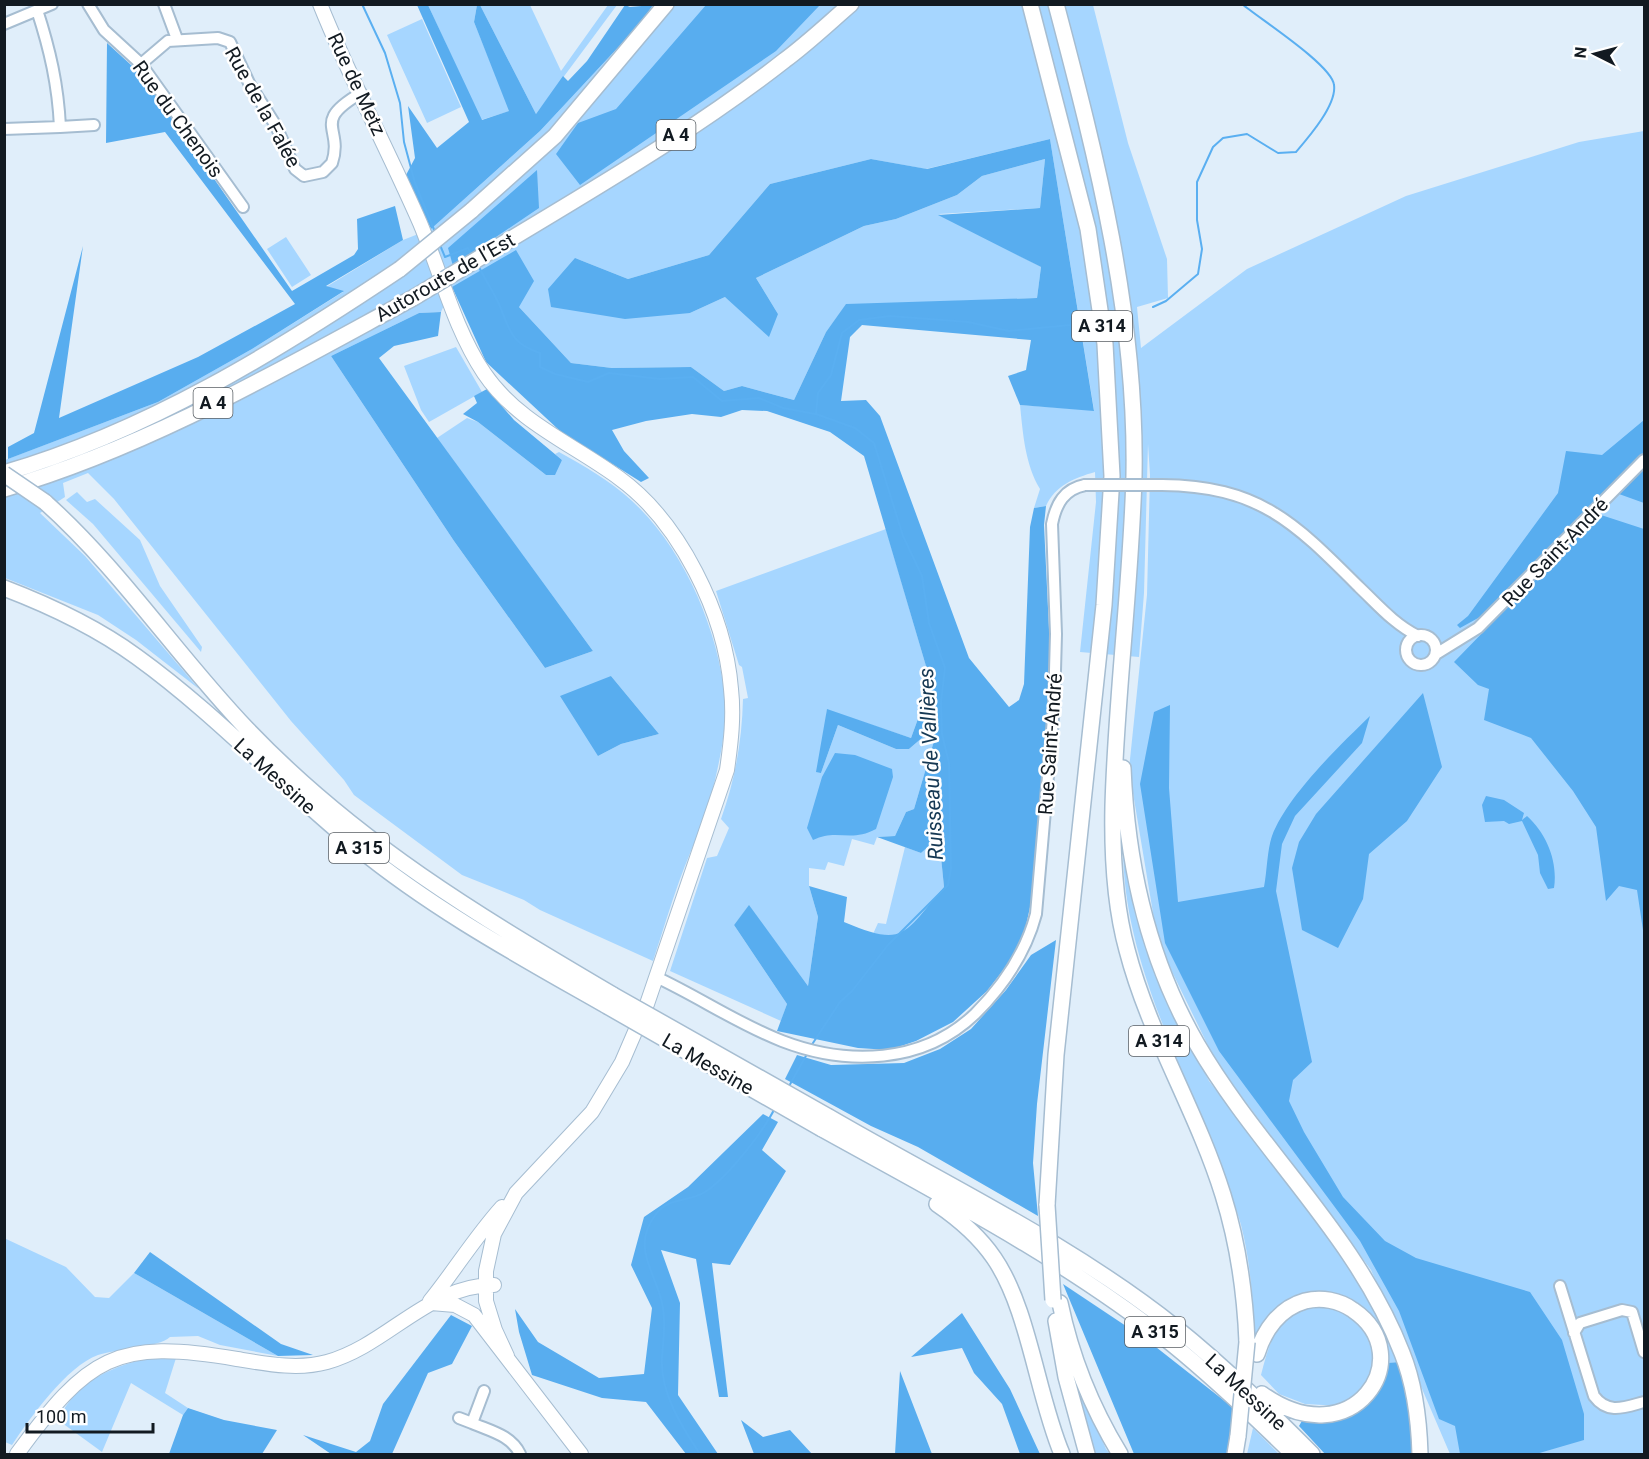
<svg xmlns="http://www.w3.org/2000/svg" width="1649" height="1459" font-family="Roboto,sans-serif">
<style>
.green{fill:#a6d6ff;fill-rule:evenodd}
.forest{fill:#58adef}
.water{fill:#5aaff1}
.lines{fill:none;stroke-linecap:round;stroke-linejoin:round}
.stream{stroke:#5aaff1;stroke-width:2}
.minor-casing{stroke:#a6bdd1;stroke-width:14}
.major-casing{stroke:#a6bdd1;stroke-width:16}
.highway-casing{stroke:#a6bdd1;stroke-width:18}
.minor{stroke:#fff;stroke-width:10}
.major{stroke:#fff;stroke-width:14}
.highway{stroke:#fff;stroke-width:15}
.minor-bridge-casing{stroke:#a6bdd1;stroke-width:14;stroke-linecap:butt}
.highway-bridge-casing{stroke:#a6bdd1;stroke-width:18;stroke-linecap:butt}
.minor-bridge{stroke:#fff;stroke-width:10}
.highway-bridge{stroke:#fff;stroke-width:15}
.labels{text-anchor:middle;stroke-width:5;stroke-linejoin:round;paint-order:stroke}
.shield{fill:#fff;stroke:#595f64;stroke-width:1.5}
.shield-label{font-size:18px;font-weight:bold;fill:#121a21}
.street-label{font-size:20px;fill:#121a21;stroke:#fff}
.water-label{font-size:21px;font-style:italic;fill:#163954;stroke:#fff}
</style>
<rect width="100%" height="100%" fill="#e0eefa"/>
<path class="green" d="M 428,5 L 477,5 L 474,22 L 510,111 L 481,120 Z
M 480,5 L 530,5 L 561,71 L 608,5 L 617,5 L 536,114 Z
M 653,5 L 1093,5 L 1128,143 L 1167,259 L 1168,298 L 1137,307 L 1141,348 L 1247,269 L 1406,196 L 1579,142 L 1644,131 L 1644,1454 L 1450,1454 L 1371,1270 L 1216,1062 L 1158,943 L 1129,769 L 1147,595 L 1150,475 L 1148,444 L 1144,593 L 1139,657 L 1080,652 L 1096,502 L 1095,472 C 1074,478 1055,486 1046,506 L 1034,508 L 1040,489 C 1025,464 1023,434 1020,405 L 1094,410 L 1050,139 L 926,169 L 871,159 L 770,184 L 709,255 L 628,279 L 575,258 L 690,313 L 725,297 L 778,314 L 756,278 L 864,226 L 896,219 L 957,195 L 982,176 L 1045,159 L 1040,208 L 939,214 L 1041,267 L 1037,298 L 846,305 L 826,332 L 794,400 L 742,386 L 724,391 L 691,367 L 612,368 L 571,363 L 519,307 L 452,287 L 441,312 L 419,313 L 331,356 L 454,541 L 545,668 L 593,651 L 437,438 L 467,418 L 478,422 L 546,475 L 562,460 L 555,454 L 559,452 C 584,466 609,480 631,500 C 683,547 718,628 725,698 C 727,725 721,754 715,780 C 708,814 692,846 680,879 C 670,906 662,934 653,961 L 540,910 L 524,900 L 462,875 L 354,795 L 344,780 L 291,721 L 114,499 L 88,473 L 63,483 L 65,497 L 40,513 L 85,556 L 199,689 L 136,640 L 98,615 L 5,578 L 5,460 L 158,402 L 252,349 L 343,292 L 326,287 L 403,240 L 431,229 L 540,131 L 639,25 ZM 611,676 L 659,734 L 621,744 L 598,756 Z
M 422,19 L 461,107 L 427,123 L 387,35 Z
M 286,237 L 311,275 L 292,287 L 267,249 Z
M 456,347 L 482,392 L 429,422 L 421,410 L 404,366 Z
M 77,492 L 87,502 L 95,499 L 140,540 L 160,586 L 202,647 L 201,652 L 93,524 L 66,500 Z
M 886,529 L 931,683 L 911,738 L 827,710 L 821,773 L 838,725 L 896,749 L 909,749 L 923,737 L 934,741 L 914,809 L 906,812 L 895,836 L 877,837 L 874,845 L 852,839 L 844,866 L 828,862 L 825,870 L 809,868 L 809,886 L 818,917 L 808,986 L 749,906 L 734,925 L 787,1004 L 781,1021 L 670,971 L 707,858 L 717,856 L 729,828 L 721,819 C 735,780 742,741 743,699 L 748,698 L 742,667 L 739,665 L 716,591 Z
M 939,836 L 944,887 L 908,930 L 891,937 L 873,934 L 878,923 L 886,924 L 905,847 L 921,853 Z
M 1123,847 L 1155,975 L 1209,1081 L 1320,1222 L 1361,1284 L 1400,1362 L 1386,1363 C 1369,1303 1366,1305 1307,1295 L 1255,1343 C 1253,1303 1251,1264 1241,1225 C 1236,1206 1227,1187 1221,1169 C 1183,1064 1123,961 1123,847 Z
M 4,1238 L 66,1267 L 95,1297 L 109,1298 L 134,1273 L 278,1356 L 220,1345 L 198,1336 L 170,1337 C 158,1348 116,1349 98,1355 C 67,1366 30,1418 12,1445 L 5,1442 Z
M 1320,1304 L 1351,1315 L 1365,1329 L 1372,1343 L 1374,1360 L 1373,1375 L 1364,1390 L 1341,1406 L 1305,1404 L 1279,1394 L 1261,1375 C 1271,1336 1277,1314 1320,1304 Z
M 155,1357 L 176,1358 L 165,1393 L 188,1408 L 183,1415 L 131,1383 L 102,1452 L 58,1420 C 77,1380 114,1365 155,1357 Z
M 1075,1376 L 1106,1449 L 1110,1454 L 1094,1454 Z
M 1253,1428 L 1279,1454 L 1247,1454 Z"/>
<path class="forest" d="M 417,5 L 428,5 L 482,120 L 509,111 L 474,22 L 477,5 L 480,5 L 536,114 L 563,76 L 568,81 L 587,61 L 625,5 L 630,7 L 653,5 L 639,25 L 540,131 L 431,229 L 406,175 L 415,158 L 408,106 L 437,148 L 469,122 Z
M 706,5 L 820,5 L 776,51 L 580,185 L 556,154 L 578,123 L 616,109 Z
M 107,43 L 142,75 L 292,291 L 354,255 L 358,249 L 357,219 L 395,206 L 403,240 L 326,286 L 344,291 L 252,349 L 158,402 L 8,459 L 8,447 L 34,433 L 83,246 L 59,418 L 198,357 L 295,304 L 165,132 L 106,143 Z
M 1050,139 L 1094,411 L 1020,405 L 1008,376 L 1026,370 L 1031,340 L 862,325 L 850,337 L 841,401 L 866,400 L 880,416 L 969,658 L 1009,707 L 1019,700 L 1024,684 L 1030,527 L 1034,508 L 1046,506 L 1044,525 L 1050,650 L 1047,716 L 1032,898 L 1025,930 L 1011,960 L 987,991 L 953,1022 L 916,1041 L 889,1050 L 858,1048 L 777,1031 L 787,1004 L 734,925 L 749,905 L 808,986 L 818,917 L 809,886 L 847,897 L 844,922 C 906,948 903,934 944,887 L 939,837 L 921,853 L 877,837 L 895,836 L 906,812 L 914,809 L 934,741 L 923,737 L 909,749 L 896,749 L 838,725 L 821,773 L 816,772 L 827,709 L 911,738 L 931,683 L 864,456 L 830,432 L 767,411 L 742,410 L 721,417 L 692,414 L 646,421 L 612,430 L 624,451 L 649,478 L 641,482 L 560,431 L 486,362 L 452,287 L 516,250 L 534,281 L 519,307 L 571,363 L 612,368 L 691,367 L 724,391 L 742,386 L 794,400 L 826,332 L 846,304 L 1037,298 L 1041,267 L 938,215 L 1040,208 L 1045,159 L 982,176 L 957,195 L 896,219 L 864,226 L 756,278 L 778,314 L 769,337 L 725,297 L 690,313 L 625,319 L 551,307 L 548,289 L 575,258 L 628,279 L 709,255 L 770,184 L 871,159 L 927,169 Z
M 537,170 L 539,208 L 453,266 L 448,248 Z
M 441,312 L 438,336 L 394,346 L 379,358 L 593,651 L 545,668 L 454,541 L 331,356 L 419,313 Z
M 487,389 L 514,420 L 562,460 L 555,475 L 546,475 L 478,422 L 463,414 L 477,403 L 474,396 Z
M 1644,420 L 1644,454 L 1489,612 L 1460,628 L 1457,625 L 1468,616 L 1558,493 L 1566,451 L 1602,455 Z
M 1644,468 L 1644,503 L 1619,494 Z
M 1598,514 L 1644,529 L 1644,937 L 1637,890 L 1619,886 L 1606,901 L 1596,827 L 1573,791 L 1531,738 L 1484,720 L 1489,689 L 1478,685 L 1454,662 Z
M 611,676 L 659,734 L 621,744 L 598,756 L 560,696 Z
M 1423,693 L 1442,767 L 1407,821 L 1369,854 L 1363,899 L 1338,948 L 1302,930 L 1292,868 L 1299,842 L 1316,814 Z
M 1170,705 L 1169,788 L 1178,902 L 1264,887 C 1267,871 1267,851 1272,836 C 1287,796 1339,746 1370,716 L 1362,743 L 1295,816 L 1282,844 L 1276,891 L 1312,1062 L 1293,1080 L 1289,1101 L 1304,1132 L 1343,1197 L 1385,1241 L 1416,1258 L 1530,1292 L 1562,1340 L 1584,1414 L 1584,1440 L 1536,1454 L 1460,1454 L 1455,1426 L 1439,1419 L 1399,1311 L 1360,1241 L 1219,1051 L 1165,943 L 1140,784 L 1154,712 Z
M 1056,940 L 1037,1104 L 1033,1163 L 1038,1216 L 918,1147 L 871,1126 L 785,1079 L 797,1055 L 831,1065 L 904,1063 L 940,1049 L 971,1029 L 1006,990 L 1031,955 Z
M 763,1114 L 778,1122 L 762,1150 L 786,1171 L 730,1265 L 712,1263 L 728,1397 L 719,1397 L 696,1259 L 661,1250 L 680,1303 L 678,1395 L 718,1454 L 686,1454 L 646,1402 L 602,1398 L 532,1375 L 519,1332 L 515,1309 L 538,1342 L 599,1378 L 644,1374 L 652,1308 L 631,1265 L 644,1217 L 688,1187 Z
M 150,1252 L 281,1344 L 313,1355 L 278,1356 L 134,1273 Z
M 1063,1284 L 1147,1340 L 1236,1410 L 1230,1454 L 1134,1454 Z
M 962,1313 L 1010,1389 L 1040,1454 L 1020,1454 L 1002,1404 L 974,1373 L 962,1348 L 911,1357 Z
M 451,1315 L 472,1326 L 452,1364 L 428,1373 L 392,1454 L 331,1454 L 303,1435 L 356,1452 L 370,1441 L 383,1404 Z
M 1400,1362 L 1413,1411 L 1415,1454 L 1325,1454 L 1299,1426 L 1303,1419 C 1331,1425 1369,1416 1380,1386 C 1383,1379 1384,1370 1386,1363 Z
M 900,1371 L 932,1454 L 895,1454 Z
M 188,1408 L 224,1420 L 277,1430 L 262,1454 L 169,1454 L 183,1415 Z
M 741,1420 L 763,1437 L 790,1430 L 812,1454 L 754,1454 Z"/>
<path class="water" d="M 835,753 L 855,755 L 892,769 L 893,777 L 876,829 C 850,843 837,828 813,840 L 807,828 L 822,777 Z
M 1486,796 L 1504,800 L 1524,813 L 1522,820 L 1527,816 C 1547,834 1558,862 1554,888 L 1548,889 L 1540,873 L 1538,855 L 1522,821 L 1509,824 L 1504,821 L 1485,822 L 1482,805 Z"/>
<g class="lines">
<path class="stream" d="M 362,4 L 385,53 L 400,103 L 404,142 L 415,183 L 435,232
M 440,245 L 445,257 L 468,248 L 472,255
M 478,265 C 484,278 493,291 499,304 C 510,330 510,343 540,353 L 540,367 L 555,374 L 588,382 L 609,373 L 660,379 L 693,377 L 722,401 L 759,398 L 783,408 L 815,414
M 1153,307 L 1166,301 L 1198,274 L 1202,249 L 1197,220 L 1197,182 L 1213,147 L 1223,138 L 1247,134 L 1278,153 L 1296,152 C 1308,138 1337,105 1334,85 C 1332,65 1260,19 1242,4
M 811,1046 L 840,1002 L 852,991 L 888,945 L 948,885 L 951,869 L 949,763 L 942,734 L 941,702 L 945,668 L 929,623 L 922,576 L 903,536 L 874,443 L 855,428 L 816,414 L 818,393 L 831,375 L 842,333 L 859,320 L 890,316 L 968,322 L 1009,331 L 1070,325
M 788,1088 L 807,1054
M 700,1454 C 682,1427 660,1393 662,1358 C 663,1341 666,1326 663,1308 C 658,1274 629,1249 656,1214 C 669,1197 689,1202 705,1192 C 728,1177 763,1132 775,1108"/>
<defs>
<path id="minor" d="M 88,4 L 104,30 L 141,64 L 243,207
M 164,4 L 177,39
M 37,10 C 50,50 58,85 60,127 L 94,125
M 4,24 L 52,4
M 141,64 L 168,41 L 218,38 L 230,42 L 249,83 L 276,126 L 295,169 L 304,176 L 323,172 L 332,163 C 344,127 310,123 361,93
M 4,129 L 60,127
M 1162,485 C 1259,486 1294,522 1359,587 C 1378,605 1394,624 1418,636
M1406 650a15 15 0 1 1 30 0a15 15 0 1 1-30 0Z
M 1436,654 L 1478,628 L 1644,460
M 656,977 C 699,997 738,1024 782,1041 C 847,1066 923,1064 975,1014 C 1003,986 1026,952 1036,914 L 1054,707 L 1056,634 L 1052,524 C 1056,504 1064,489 1085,485
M 1560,1286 L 1594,1396 C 1608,1415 1625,1407 1644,1402
M 1574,1333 L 1580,1323 L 1622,1310 L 1632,1312 L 1644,1352
M 459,1418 L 472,1423 L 484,1391
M 472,1423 C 490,1431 511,1435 520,1454"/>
<path id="major" d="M 320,4 C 350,79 388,150 420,223 C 441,273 454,328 484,373 C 517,422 573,444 619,478 C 680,522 725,614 731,689 C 734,716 731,742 727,770 L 647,1004 L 622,1062 L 592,1112 L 516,1193 L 494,1234 L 486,1271 L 486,1301 L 495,1330 L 507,1356
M 430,1301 C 455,1270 475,1237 502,1207
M 431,1303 L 455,1305 L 474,1315 L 581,1454
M 17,1454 C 88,1357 115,1338 237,1359 C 267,1364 298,1370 327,1362 C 388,1345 428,1285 494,1285"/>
<path id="highway" d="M 1030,4 L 1088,229 L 1105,344 L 1112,476 L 1104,605 L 1056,1055 L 1047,1205
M 1056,4 C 1097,159 1137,315 1134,476 C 1131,586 1116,696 1113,806 C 1112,854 1114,903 1127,950 C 1149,1035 1197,1111 1223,1195 C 1238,1243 1245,1292 1247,1342
M 471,211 L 555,136 L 666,4
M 491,251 C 590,191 693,132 785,60 C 808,43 829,23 851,4
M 4,473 C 148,431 276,352 400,269
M 4,489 C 148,447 282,369 413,298
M 45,502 C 121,570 177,656 247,729 C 356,843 479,916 613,995
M 4,588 C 51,606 96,627 137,657 C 216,714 282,786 357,847 C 434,910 521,957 607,1006
M 1123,768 C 1127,866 1148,959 1197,1044 C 1259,1151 1357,1236 1402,1353 C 1415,1385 1419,1420 1420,1454
M 829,1117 C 944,1184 1071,1244 1175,1327 C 1224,1366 1269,1411 1312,1454
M 822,1129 C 941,1195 1065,1259 1172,1344 C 1214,1378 1254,1416 1293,1454
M 937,1204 C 959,1219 979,1236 994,1258 C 1029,1309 1037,1395 1062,1454
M 1060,1303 C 1071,1356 1092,1408 1120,1454
M 1056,1321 L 1066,1377 L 1087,1454
M 1257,1354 C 1264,1330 1280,1308 1305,1301 C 1321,1297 1339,1300 1353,1310 C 1421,1356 1353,1459 1262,1394
M 1235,1454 L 1238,1436"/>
</defs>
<use href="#minor" class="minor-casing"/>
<use href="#major" class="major-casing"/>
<use href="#highway" class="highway-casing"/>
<use href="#minor" class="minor"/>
<use href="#major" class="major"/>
<use href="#highway" class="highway"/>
<defs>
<path id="minor-bridge" d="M 1085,485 L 1162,485"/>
<path id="highway-bridge" d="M 400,269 L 471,211
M 413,298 L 491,251
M 4,474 L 45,502
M 613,995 L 829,1117
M 607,1006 L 822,1129
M 1047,1205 L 1053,1300
M 1238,1436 L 1247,1342"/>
</defs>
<use href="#minor-bridge" class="minor-bridge-casing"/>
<use href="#highway-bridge" class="highway-bridge-casing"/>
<use href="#minor-bridge" class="minor-bridge"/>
<use href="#highway-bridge" class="highway-bridge"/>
</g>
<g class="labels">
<g class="shield">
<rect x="656.5" y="120" width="39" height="30" rx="4.5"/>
<rect x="1072" y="311" width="60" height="30" rx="4.5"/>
<rect x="193.5" y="388" width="39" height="30" rx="4.5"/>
<rect x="329" y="833" width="60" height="30" rx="4.5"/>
<rect x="1129" y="1026" width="60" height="30" rx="4.5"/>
<rect x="1125" y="1317" width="60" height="30" rx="4.5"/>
</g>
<g class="shield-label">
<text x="676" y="141">A 4</text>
<text x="1102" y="332">A 314</text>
<text x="213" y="409">A 4</text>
<text x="359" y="854">A 315</text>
<text x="1159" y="1047">A 314</text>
<text x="1155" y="1338">A 315</text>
</g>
<g class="street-label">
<text transform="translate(357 84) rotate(65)" y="7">Rue de Metz</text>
<text transform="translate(263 107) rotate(61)" y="7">Rue de la Falée</text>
<text transform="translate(178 119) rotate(54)" y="7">Rue du Chenois</text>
<text transform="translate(445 277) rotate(-30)" y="7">Autoroute de l’Est</text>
<text transform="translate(1555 552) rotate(-46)" y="7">Rue Saint-André</text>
<text transform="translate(1050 744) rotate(-86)" y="7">Rue Saint-André</text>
<text transform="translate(275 776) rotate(42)" y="7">La Messine</text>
<text transform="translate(708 1064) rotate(30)" y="7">La Messine</text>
<text transform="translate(1246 1392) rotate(43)" y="7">La Messine</text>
</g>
<g class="water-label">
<text transform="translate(931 764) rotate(-93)" y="7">Ruisseau de Vallières</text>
</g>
</g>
<rect width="1649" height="1459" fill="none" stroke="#121a21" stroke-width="12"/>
<g transform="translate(1595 54) rotate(276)" stroke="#ffffff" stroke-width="4.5" paint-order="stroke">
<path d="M0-4.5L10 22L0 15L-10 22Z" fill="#121a21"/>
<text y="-9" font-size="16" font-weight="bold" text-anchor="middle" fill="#121a21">N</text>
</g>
<path d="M27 1423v9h126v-9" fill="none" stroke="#121a21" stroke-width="3"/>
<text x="36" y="1423" font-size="18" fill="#121a21" stroke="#ffffff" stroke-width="4.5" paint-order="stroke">100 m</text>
</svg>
